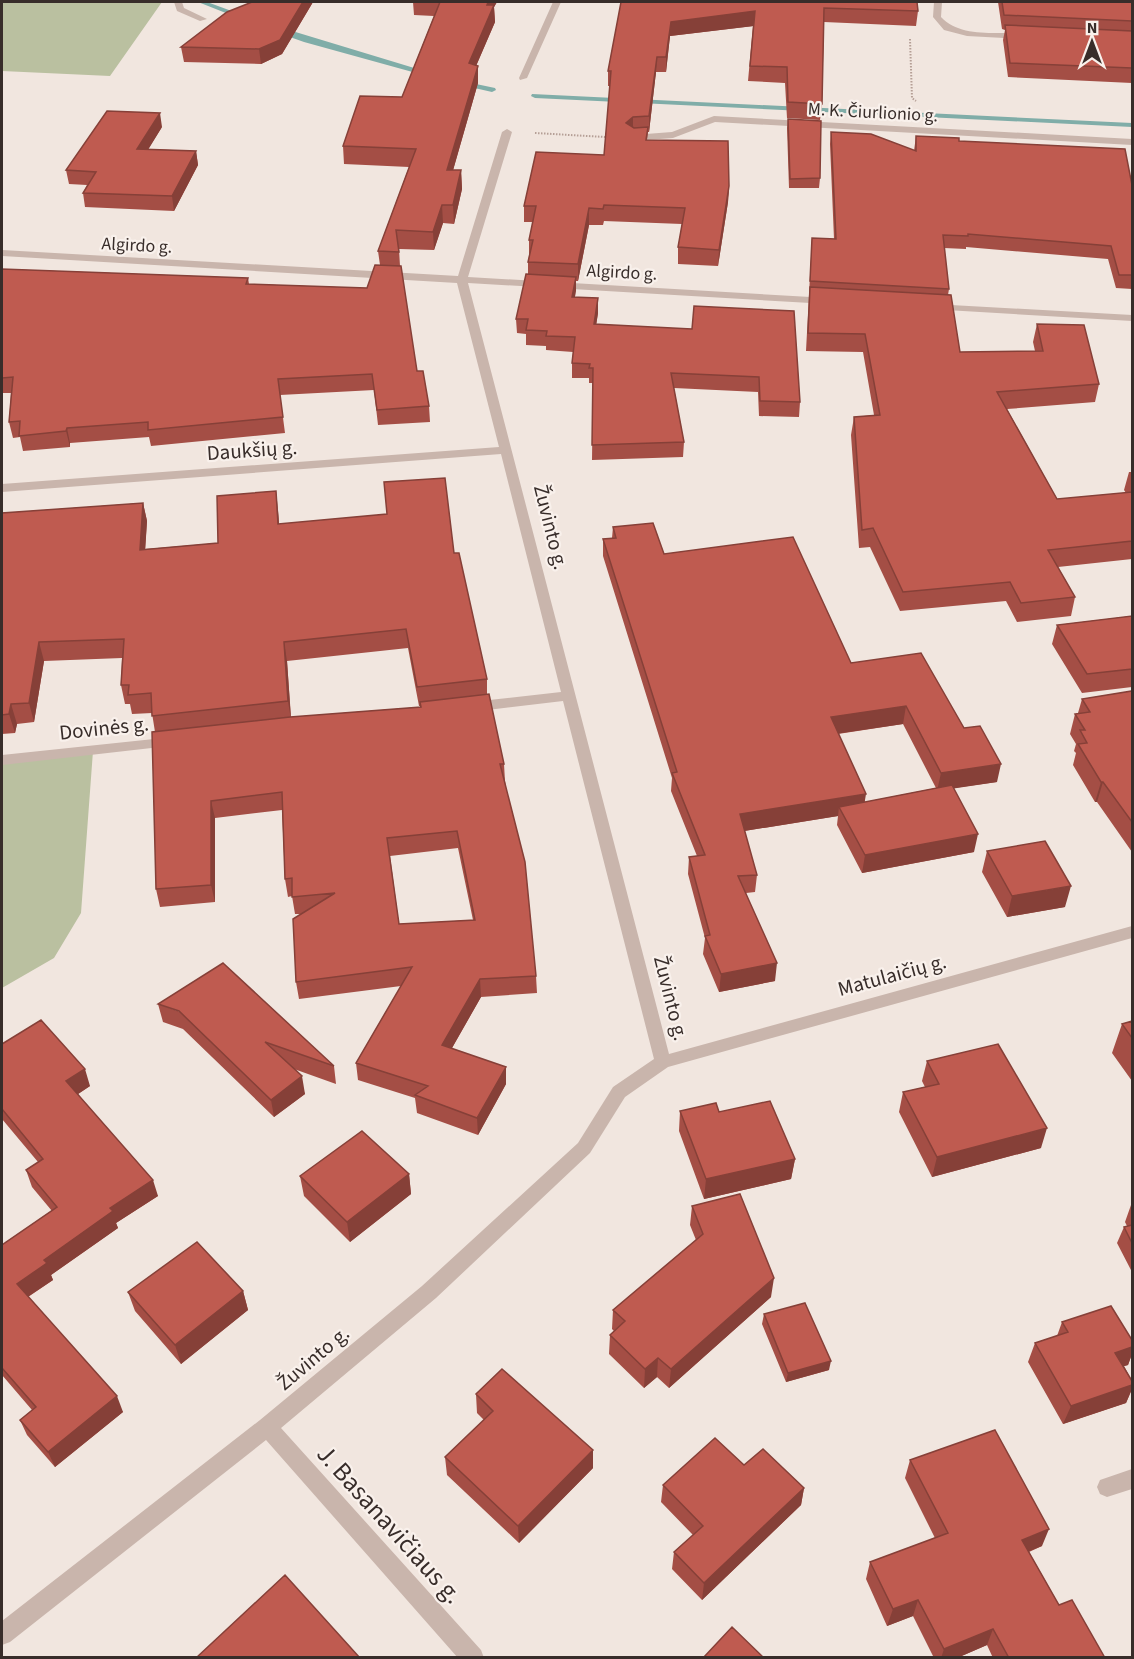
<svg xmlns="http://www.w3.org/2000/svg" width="1134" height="1659" font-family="'Source Sans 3',sans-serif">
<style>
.green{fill:#bac0a0}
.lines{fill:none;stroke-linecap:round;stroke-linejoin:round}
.stream{fill:#80ada8;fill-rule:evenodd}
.path{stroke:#b59f96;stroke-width:2;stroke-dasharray:1.5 1.5;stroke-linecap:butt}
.minor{fill:#c9b5ac;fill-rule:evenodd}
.wall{fill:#a44e45;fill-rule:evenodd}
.shaded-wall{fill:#864038}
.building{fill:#bf5b50;stroke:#864038;stroke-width:1.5;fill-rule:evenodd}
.labels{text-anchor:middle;stroke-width:4.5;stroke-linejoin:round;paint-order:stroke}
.far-street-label{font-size:18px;fill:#382d2a;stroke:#f9f1ec}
.street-label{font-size:21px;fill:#382d2a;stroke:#f9f1ec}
.near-street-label{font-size:26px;fill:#382d2a;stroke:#f9f1ec}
</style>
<rect width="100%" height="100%" fill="#f1e6df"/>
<path class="green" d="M 2,2 L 162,2 L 110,76 L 2,71 Z
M 93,751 L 81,913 L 54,958 L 2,988 L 2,760 Z"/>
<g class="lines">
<path class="stream" d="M 198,2 L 207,2 L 248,17 L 241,19 Z
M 273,27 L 279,27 L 434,74 L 427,76 L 304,42 L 273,31 Z
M 457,80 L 495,88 L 496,90 L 492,92 L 457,84 Z
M 532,94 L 1132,123 L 1132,127 L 535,98 L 531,96 Z"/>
<path class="path" d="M 910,39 L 912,98 L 916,101
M 535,133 L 605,137"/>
<path class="minor" d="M 174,2 L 182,2 L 184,8 L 207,19 L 200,21 L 177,11 Z
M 553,2 L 561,2 L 527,78 L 520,80 L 519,78 Z
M 934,2 L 942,2 L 941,17 C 960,38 998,32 1025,33 L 1029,36 L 1025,39 L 967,36 L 944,30 L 933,17 Z
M 714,116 L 1132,139 L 1132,145 L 715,122 L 673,138 L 633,141 L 628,138 L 633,135 L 672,132 Z
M 507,129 L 512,132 L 468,277 L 828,298 L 833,301 L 828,304 L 468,283 L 669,1054 L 1132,926 L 1132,938 L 668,1067 L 625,1097 L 590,1153 L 436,1298 L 281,1428 L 481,1650 L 484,1658 L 458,1658 L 266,1440 L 10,1642 L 2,1645 L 2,1621 L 260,1420 L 422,1286 L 578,1143 L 613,1087 L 654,1059 L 563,701 L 471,712 L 464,707 L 471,702 L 561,692 L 501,454 L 2,492 L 2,484 L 499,447 L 457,283 L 2,256 L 2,250 L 458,276 L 502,132 Z
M 933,304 L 1132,315 L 1132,321 L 929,309 L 928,307 Z
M 173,737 L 178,739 L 180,742 L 178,745 L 2,765 L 2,755 Z
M 1132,1469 L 1132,1489 L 1107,1497 L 1100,1494 L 1097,1487 L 1100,1480 Z"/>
</g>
<path class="wall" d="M 252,2 L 313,2 L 282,54 L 261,64 L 184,62 L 181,47 Z
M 413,2 L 497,2 L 494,7 L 495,22 L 476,66 L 478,83 L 453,170 L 461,170 L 462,189 L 454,224 L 443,223 L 434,250 L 399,249 L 400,266 L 417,371 L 429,406 L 430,422 L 378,425 L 374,390 L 280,395 L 285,433 L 151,446 L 149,437 L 70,443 L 70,447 L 23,451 L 20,437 L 13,438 L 9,422 L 11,393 L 2,393 L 2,269 L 248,278 L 249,284 L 367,288 L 380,265 L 378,251 L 409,167 L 344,164 L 343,146 L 402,97 L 434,16 L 414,15 Z
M 621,2 L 917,2 L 918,11 L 916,26 L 824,22 L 822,104 L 820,120 L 787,118 L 785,83 L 748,81 L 753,26 L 670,36 L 666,72 L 656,72 L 649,132 L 648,132 L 647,140 L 729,186 L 728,202 L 718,266 L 678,264 L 678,247 L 682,224 L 604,221 L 603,225 L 589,225 L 578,281 L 576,281 L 575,297 L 598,298 L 598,313 L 596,325 L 692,329 L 800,402 L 799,417 L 759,416 L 758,392 L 674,388 L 684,442 L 683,457 L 592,460 L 593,383 L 589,383 L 589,378 L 572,378 L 572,363 L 573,352 L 546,350 L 546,346 L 526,345 L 526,334 L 517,333 L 516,319 L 528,274 L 528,262 L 529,256 L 529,240 L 533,222 L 524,222 L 524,206 L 604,155 L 610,86 L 608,86 L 608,71 Z
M 998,2 L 1132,2 L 1132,83 L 1008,77 L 1003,40 L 1005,30 L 1002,29 Z
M 788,119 L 820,178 L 819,188 L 789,188 L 787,128 Z
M 162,127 L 148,149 L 196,151 L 198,165 L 174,211 L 85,207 L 83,193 L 87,185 L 69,184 L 66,170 Z
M 831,132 L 914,151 L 916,136 L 959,141 L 1132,185 L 1132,289 L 1116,288 L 1108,259 L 966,247 L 966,249 L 944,248 L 949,289 L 948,295 L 960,352 L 1035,351 L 1033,342 L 1037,324 L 1099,384 L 1095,402 L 1007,409 L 1057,499 L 1126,493 L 1124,490 L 1129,472 L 1132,472 L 1132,559 L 1058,567 L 1075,597 L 1071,616 L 1017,622 L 1006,601 L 900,611 L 870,547 L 859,548 L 851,435 L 854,417 L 874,415 L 863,352 L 806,351 L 812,238 L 834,239 L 830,144 Z
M 143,503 L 147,521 L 145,549 L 218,543 L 278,510 L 279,524 L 454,553 L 487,679 L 487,694 L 504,764 L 505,781 L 536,976 L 537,993 L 481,997 L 452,1048 L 506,1084 L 478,1135 L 417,1113 L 415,1098 L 358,1080 L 356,1063 L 401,986 L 299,999 L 296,982 L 302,914 L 295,914 L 292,896 L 288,897 L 285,879 L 282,810 L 215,818 L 215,902 L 160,907 L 156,889 L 155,732 L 152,713 L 132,714 L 130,704 L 125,704 L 121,685 L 122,658 L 44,661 L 34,722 L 17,724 L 15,733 L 2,734 L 2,513 ZM 408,648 L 419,706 L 420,706 L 420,707 L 291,717 L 287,661 ZM 458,848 L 473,920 L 399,924 L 390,856 Z
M 613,527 L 664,554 L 964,728 L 997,782 L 954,788 L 974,852 L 862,873 L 837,825 L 838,816 L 744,831 L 757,875 L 755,892 L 746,893 L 775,981 L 719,992 L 703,954 L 705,938 L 688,874 L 689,857 L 697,856 L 671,791 L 672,778 L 603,556 L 603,539 L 612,538 ZM 903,724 L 936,788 L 865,802 L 838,734 Z
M 1132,616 L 1132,687 L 1082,693 L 1052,644 L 1057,625 Z
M 1132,691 L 1132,852 L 1097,802 L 1095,802 L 1073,765 L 1076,753 L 1074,751 L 1076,744 L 1070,734 L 1075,714 L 1078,713 L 1082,699 Z
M 987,851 L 1065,907 L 1007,917 L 982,872 Z
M 158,1004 L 334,1066 L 336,1084 L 294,1069 L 305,1094 L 274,1117 L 183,1029 L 163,1022 Z
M 1132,1021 L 1132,1081 L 1112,1053 L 1122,1024 Z
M 2,1044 L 90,1086 L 78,1094 L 158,1196 L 116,1223 L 118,1228 L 51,1275 L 53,1280 L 28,1297 L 123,1412 L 55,1467 L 27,1435 L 20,1420 L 32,1410 L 2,1375 L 2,1245 L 52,1211 L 32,1187 L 26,1170 L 38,1162 L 2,1119 Z
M 927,1061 L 1041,1148 L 932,1177 L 899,1112 L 903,1092 L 925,1087 L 922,1081 Z
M 680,1111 L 719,1112 L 795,1159 L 791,1179 L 704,1199 L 679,1131 Z
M 409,1174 L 411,1194 L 350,1242 L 304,1196 L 300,1176 Z
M 1131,1205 L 1132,1205 L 1132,1272 L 1117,1243 L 1124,1227 L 1127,1226 L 1125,1222 Z
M 692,1206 L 771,1297 L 669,1388 L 657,1377 L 644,1388 L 609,1354 L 610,1335 L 614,1331 L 612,1329 L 613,1310 L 696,1240 L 690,1225 Z
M 243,1291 L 248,1310 L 181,1364 L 135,1311 L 128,1292 Z
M 764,1314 L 829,1370 L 786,1382 L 762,1324 Z
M 1062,1322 L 1132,1340 L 1132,1354 L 1128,1365 L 1124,1366 L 1132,1381 L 1132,1389 L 1126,1403 L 1063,1424 L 1028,1362 L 1035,1343 L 1057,1336 Z
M 476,1394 L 593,1468 L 519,1543 L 447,1475 L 445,1457 L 484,1420 L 477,1413 Z
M 910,1460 L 1042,1546 L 1029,1552 L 1059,1605 L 1105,1658 L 993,1658 L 987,1645 L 957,1658 L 934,1658 L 913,1616 L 887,1626 L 866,1579 L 870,1562 L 935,1538 L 905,1478 Z
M 744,1465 L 804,1488 L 801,1505 L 702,1600 L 672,1569 L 674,1552 L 693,1535 L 661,1502 L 663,1485 Z"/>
<path class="shaded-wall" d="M 303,2 L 313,2 L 282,54 L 261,64 L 259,49 Z
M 488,2 L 497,2 L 494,7 L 495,22 L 470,80 L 469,63 Z
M 755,11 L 754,26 L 670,36 L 666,72 L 666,57 L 671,22 Z
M 657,57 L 656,72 L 649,132 L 649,116 Z
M 478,66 L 478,83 L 448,188 L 447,170 Z
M 160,113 L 162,127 L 140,163 L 137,149 Z
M 633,117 L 633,133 L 626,123 Z
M 196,151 L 198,165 L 174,211 L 172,196 Z
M 461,170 L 462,189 L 454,224 L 453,205 Z
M 729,186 L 728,202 L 718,266 L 719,250 Z
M 442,205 L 443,223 L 434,250 L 433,232 Z
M 589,208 L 589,225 L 578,281 L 578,264 Z
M 576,277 L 576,291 L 572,312 L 572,297 Z
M 598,298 L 598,313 L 594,339 L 594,324 Z
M 67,428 L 70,443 L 70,447 L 66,431 Z
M 276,491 L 278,510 L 280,543 L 278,524 Z
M 143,503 L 147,521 L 144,569 L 140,550 Z
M 39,642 L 44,661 L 34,722 L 29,703 Z
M 284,642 L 287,661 L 291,720 L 288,701 Z
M 11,704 L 17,724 L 15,733 L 9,714 Z
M 906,706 L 903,724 L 828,735 L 831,717 Z
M 1001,764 L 997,782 L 937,791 L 941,773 Z
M 1101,782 L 1103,782 L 1097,802 L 1095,802 Z
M 866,794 L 863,812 L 839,807 L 838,816 L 738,832 L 740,814 Z
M 211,801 L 215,818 L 215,902 L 211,885 Z
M 978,834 L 974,852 L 862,873 L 865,855 Z
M 1071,886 L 1065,907 L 1007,917 L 1012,896 Z
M 777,963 L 775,981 L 719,992 L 721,974 Z
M 480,979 L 481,997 L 444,1062 L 442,1045 Z
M 506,1067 L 506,1084 L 478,1135 L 477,1118 Z
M 85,1069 L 90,1086 L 72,1098 L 66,1081 Z
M 302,1076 L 305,1094 L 274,1117 L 271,1100 Z
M 1047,1128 L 1041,1148 L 932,1177 L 937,1157 Z
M 795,1159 L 791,1179 L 704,1199 L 706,1179 Z
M 409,1174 L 411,1194 L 350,1242 L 347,1222 Z
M 153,1180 L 158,1196 L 116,1223 L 118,1228 L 51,1275 L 53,1280 L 23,1300 L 17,1284 L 44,1260 L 110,1208 Z
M 774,1278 L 771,1297 L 669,1388 L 671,1369 Z
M 243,1291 L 248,1310 L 181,1364 L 175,1345 Z
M 1132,1347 L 1132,1354 L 1128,1365 L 1107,1371 L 1115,1353 Z
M 658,1358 L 657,1377 L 644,1388 L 645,1369 Z
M 831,1361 L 829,1370 L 786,1382 L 788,1373 Z
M 1132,1385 L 1132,1389 L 1126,1403 L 1063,1424 L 1071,1406 Z
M 117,1396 L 123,1412 L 55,1467 L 48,1452 Z
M 593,1450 L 593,1468 L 519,1543 L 518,1526 Z
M 804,1488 L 801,1505 L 702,1600 L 704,1583 Z
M 1049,1529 L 1042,1546 L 1015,1557 L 1022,1540 Z
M 918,1600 L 913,1616 L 887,1626 L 893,1609 Z
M 993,1629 L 987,1645 L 957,1658 L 941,1658 L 944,1649 Z"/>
<path class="building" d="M 252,2 L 303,2 L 280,40 L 259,49 L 181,47 L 227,12 Z
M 440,2 L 488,2 L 487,5 L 494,5 L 469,63 L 478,66 L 447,170 L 461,170 L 453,205 L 442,205 L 433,232 L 396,230 L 399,252 L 378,251 L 416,149 L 343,146 L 360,96 L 402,97 Z
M 621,2 L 917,2 L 918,11 L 824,8 L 822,104 L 788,102 L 787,67 L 750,66 L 755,11 L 671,22 L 666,57 L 657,57 L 649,116 L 633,117 L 626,123 L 634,128 L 648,127 L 646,140 L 728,141 L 729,186 L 719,250 L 678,247 L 685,208 L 604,205 L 603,209 L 589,208 L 578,264 L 528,262 L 533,240 L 529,240 L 536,206 L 524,206 L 536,152 L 604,155 L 611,71 L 608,71 Z
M 1002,2 L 1132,2 L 1132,21 L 1004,15 Z
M 1005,25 L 1132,31 L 1132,68 L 1010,63 Z
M 107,111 L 160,113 L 137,149 L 196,151 L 172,196 L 83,193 L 96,172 L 66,170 Z
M 788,119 L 821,121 L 820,178 L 790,179 Z
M 831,132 L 871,134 L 916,151 L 916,136 L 959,138 L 959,141 L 1125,149 L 1132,185 L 1132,275 L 1119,275 L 1111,246 L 968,234 L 968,236 L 943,235 L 949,289 L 810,281 L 812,238 L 836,239 Z
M 375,265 L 401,266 L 417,371 L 423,371 L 429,406 L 377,410 L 372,374 L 278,379 L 283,417 L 148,430 L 148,422 L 67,428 L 66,431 L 19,436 L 20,421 L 9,422 L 13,377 L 2,378 L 2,269 L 248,278 L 246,284 L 367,288 Z
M 526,274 L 576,277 L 572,297 L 598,298 L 594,324 L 692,329 L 694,306 L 794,311 L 800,402 L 760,401 L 759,377 L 671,373 L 684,442 L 592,445 L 593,368 L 589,368 L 590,364 L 572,363 L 575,337 L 546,336 L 547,331 L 526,330 L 528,319 L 516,319 Z
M 810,287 L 951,295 L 960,352 L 1043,351 L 1037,324 L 1084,325 L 1099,384 L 997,392 L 1057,499 L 1132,492 L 1132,541 L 1048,550 L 1075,597 L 1021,603 L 1010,582 L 903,592 L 873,528 L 862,530 L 854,417 L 880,415 L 865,334 L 808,333 Z
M 445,478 L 454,553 L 459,553 L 487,679 L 417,687 L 406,629 L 284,642 L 288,701 L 152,716 L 151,693 L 128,695 L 129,685 L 121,685 L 124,639 L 39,642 L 29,703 L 11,704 L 9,714 L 2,715 L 2,513 L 143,503 L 140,550 L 218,543 L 217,496 L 276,491 L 278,524 L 387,514 L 384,482 Z
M 653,523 L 664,554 L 793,537 L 851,663 L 921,653 L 964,728 L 980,726 L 1001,764 L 941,773 L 906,706 L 831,717 L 866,794 L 740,814 L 757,875 L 738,876 L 777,963 L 721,974 L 705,936 L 710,935 L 689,857 L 705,855 L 672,773 L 677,772 L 603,539 L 616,538 L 613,527 Z
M 1132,616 L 1132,669 L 1087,674 L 1057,625 Z
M 1132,691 L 1132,822 L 1103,782 L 1101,782 L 1078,744 L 1087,743 L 1080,730 L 1085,730 L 1075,714 L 1090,712 L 1082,699 Z
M 489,694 L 504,764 L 500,764 L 525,862 L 536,976 L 480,979 L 442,1045 L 506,1067 L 477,1118 L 415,1095 L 428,1086 L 356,1063 L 412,967 L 296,982 L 293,919 L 335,893 L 292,897 L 292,878 L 285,879 L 282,792 L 211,801 L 211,885 L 156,889 L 152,732 L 290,717 L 421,707 L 420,702 ZM 457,831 L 475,920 L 399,924 L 387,838 Z
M 952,785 L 978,834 L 865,855 L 839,807 Z
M 1045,841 L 1071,886 L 1012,896 L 987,851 Z
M 223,963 L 334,1066 L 265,1042 L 302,1076 L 271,1100 L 179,1011 L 158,1004 Z
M 41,1020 L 85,1069 L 66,1081 L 153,1180 L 110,1208 L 113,1211 L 44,1260 L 47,1263 L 17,1284 L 117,1396 L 48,1452 L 20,1420 L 36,1407 L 2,1368 L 2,1245 L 57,1207 L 26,1170 L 43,1159 L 2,1109 L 2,1044 Z
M 1132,1021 L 1132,1038 L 1122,1024 Z
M 998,1044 L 1047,1128 L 937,1157 L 903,1092 L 939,1084 L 927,1061 Z
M 770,1101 L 795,1159 L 706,1179 L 680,1111 L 716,1103 L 719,1112 Z
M 362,1131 L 409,1174 L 347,1222 L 300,1176 Z
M 740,1194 L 774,1278 L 671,1369 L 658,1358 L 645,1369 L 610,1335 L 625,1321 L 613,1310 L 703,1234 L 692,1206 Z
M 1132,1225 L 1132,1243 L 1124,1227 Z
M 197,1242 L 243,1291 L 175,1345 L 128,1292 Z
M 805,1303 L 831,1361 L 788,1373 L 764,1314 Z
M 1111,1306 L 1132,1340 L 1132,1347 L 1115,1353 L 1132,1381 L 1132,1385 L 1071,1406 L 1035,1343 L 1068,1332 L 1062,1322 Z
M 502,1369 L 593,1450 L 518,1526 L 445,1457 L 493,1411 L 476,1394 Z
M 995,1430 L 1049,1529 L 1022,1540 L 1059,1605 L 1072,1600 L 1105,1658 L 1009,1658 L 993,1629 L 944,1649 L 918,1600 L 893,1609 L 870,1562 L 948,1533 L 910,1460 Z
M 715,1438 L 744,1465 L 763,1449 L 804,1488 L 704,1583 L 674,1552 L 703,1526 L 663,1485 Z
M 285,1575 L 360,1658 L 196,1658 Z
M 732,1627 L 764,1658 L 703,1658 Z"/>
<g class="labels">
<g class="far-street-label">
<text transform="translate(873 112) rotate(3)" y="6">M. K. Čiurlionio g.</text>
<text transform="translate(137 245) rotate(3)" y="6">Algirdo g.</text>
<text transform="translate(622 272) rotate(3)" y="6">Algirdo g.</text>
</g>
<g class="street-label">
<text transform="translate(252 450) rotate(-4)" y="7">Daukšių g.</text>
<text transform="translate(551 527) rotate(76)" y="7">Žuvinto g.</text>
<text transform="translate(104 728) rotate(-6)" y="7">Dovinės g.</text>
<text transform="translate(892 975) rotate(-15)" y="7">Matulaičių g.</text>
<text transform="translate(671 998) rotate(76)" y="7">Žuvinto g.</text>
<text transform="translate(313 1358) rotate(-40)" y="7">Žuvinto g.</text>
</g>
<g class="near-street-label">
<text transform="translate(390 1524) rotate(48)" y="9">J. Basanavičiaus g.</text>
</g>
</g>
<rect width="1134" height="1659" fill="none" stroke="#382d2a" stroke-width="6"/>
<g transform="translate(1092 42)" stroke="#f9f1ec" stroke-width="4.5" paint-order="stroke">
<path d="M0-4.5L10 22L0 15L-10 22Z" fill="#382d2a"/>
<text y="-9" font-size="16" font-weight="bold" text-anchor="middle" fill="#382d2a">N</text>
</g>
</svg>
